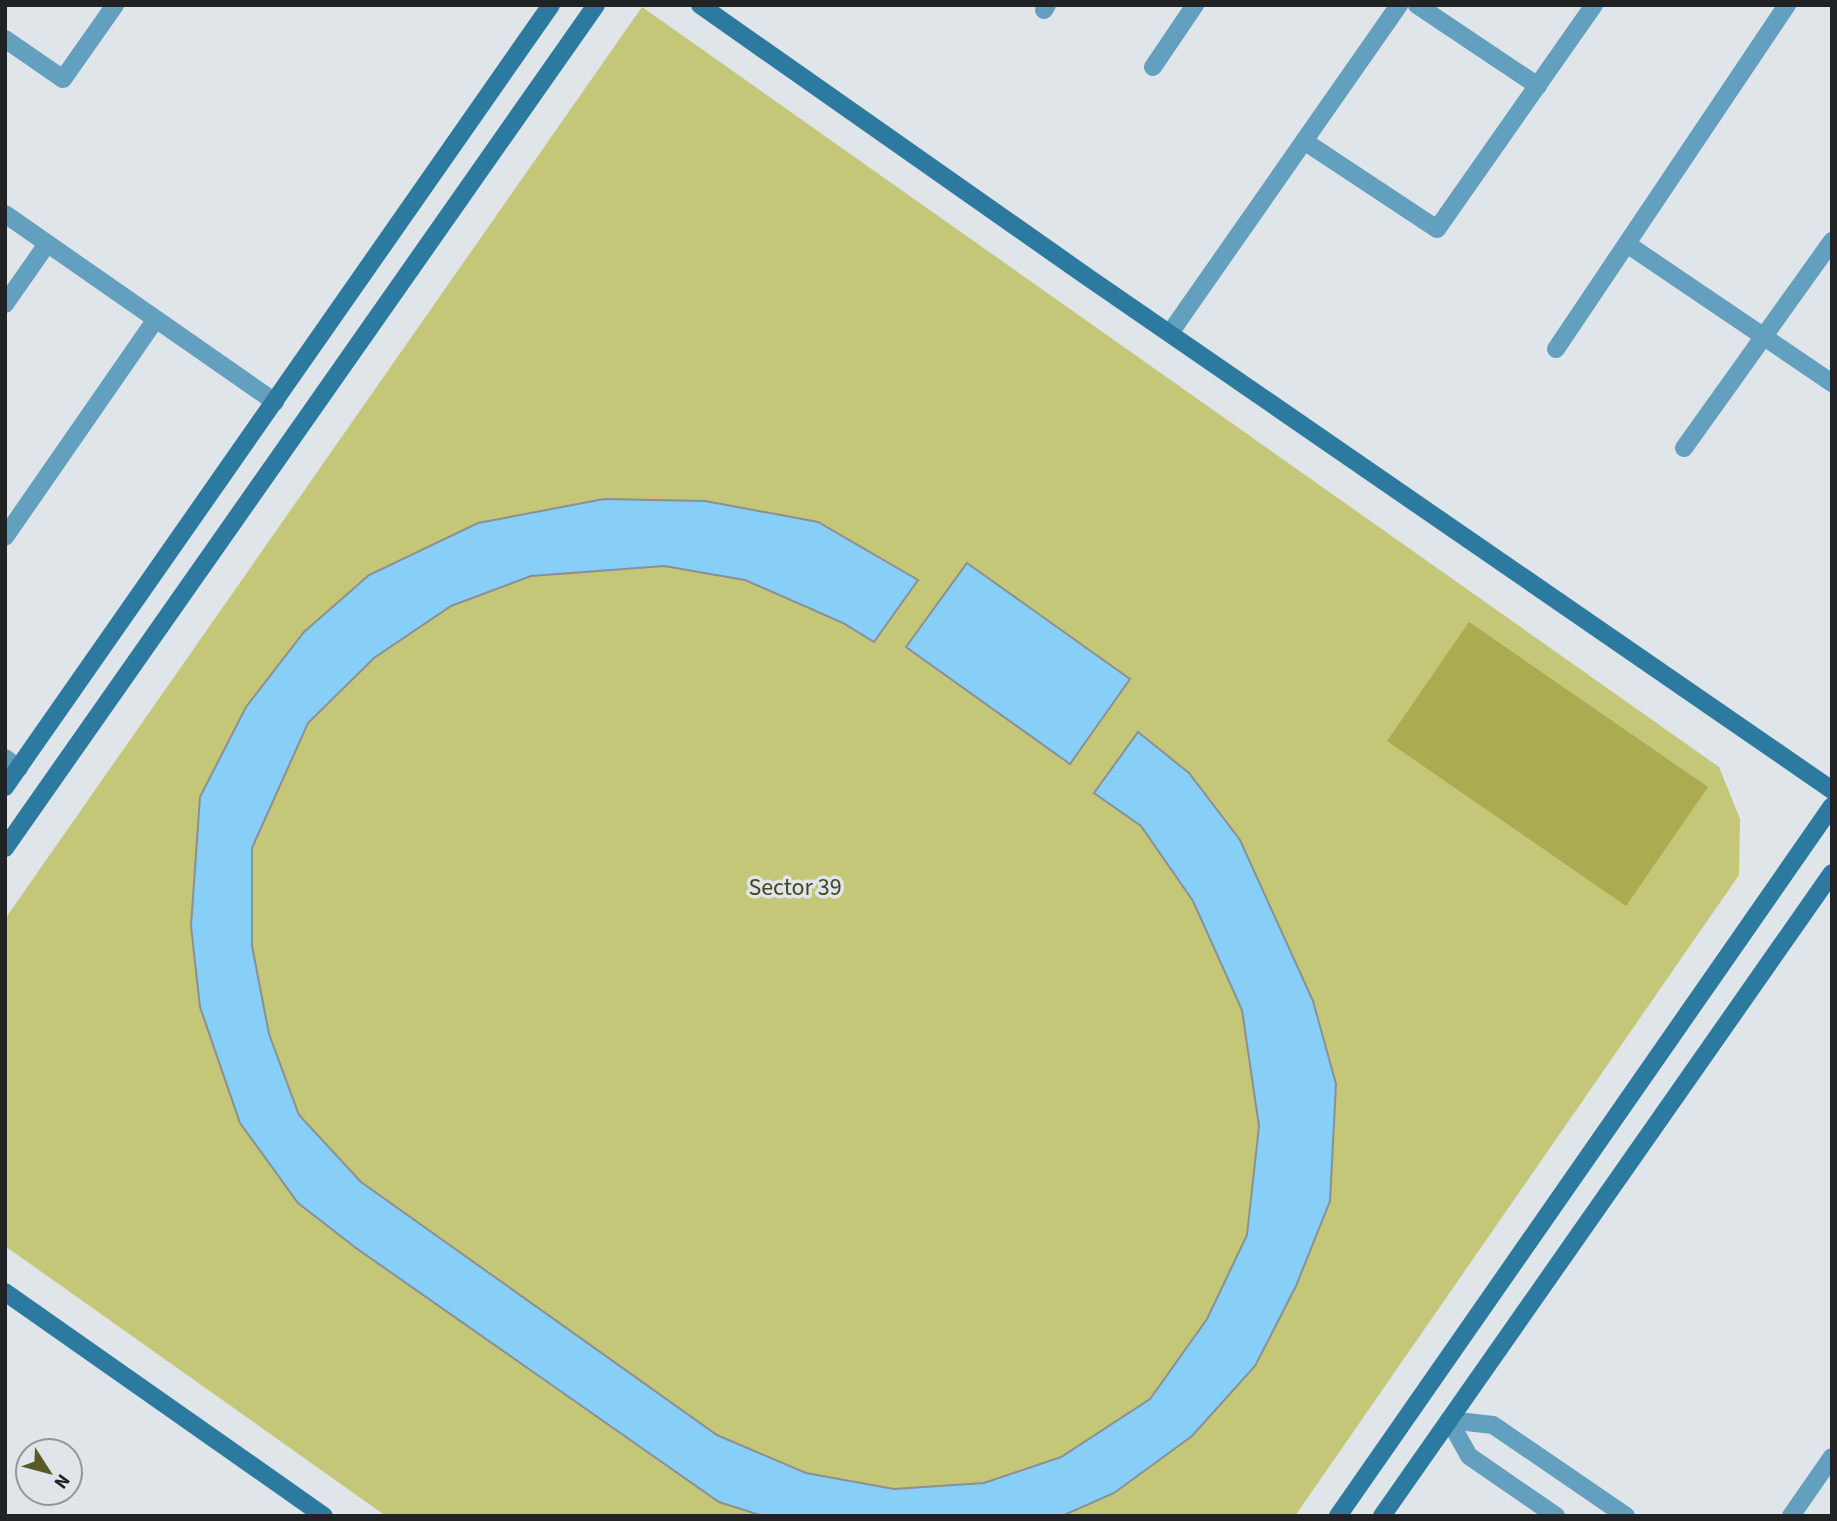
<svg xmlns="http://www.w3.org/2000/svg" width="1837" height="1521" font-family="'Source Sans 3',sans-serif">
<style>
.green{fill:#c4c678}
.water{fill:#abac51}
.building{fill:#87cff7;stroke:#8b9093;stroke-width:2}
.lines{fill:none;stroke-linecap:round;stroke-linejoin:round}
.lane{stroke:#639fbf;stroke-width:18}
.street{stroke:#639fbf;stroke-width:18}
.secondary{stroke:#2c7aa0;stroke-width:18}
.labels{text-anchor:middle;stroke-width:7;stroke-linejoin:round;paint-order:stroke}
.park-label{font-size:24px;fill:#45451f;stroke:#dfe5e8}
</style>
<rect width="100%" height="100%" fill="#dfe5e8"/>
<path class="green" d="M 642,7 L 1719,767 L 1740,819 L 1739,875 L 1295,1516 L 386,1516 L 5,1246 L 5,919 Z"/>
<path class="water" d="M 1469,622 L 1708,787 L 1626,906 L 1387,741 Z"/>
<path class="building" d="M 604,499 L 705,501 L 818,522 L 918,580 L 874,642 L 843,623 L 745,580 L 664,566 L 531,576 L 451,606 L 374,658 L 308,723 L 252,848 L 252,946 L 269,1034 L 299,1115 L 361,1182 L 717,1435 L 806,1473 L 894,1489 L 984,1483 L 1061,1457 L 1150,1399 L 1207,1319 L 1247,1235 L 1259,1126 L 1242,1010 L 1193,901 L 1141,826 L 1094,793 L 1138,732 L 1189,773 L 1240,840 L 1313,1001 L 1336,1084 L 1330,1201 L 1296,1286 L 1255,1366 L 1192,1436 L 1114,1493 L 1062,1516 L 763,1516 L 719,1502 L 356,1248 L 298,1203 L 240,1123 L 200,1007 L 191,926 L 200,797 L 246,707 L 304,632 L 369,575 L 478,523 Z
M 967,563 L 1130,679 L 1070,764 L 906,647 Z"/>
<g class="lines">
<path class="lane" d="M 1417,5 L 1538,86
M 1044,10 L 1047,5
M 5,39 L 63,79 L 115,5
M 1153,67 L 1195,5
M 1304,141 L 1437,229 L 1594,5
M 5,214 L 275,402
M 1627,244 L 1832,383
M 5,304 L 47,244
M 1556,349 L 1787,5
M 1684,448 L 1832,241
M 5,537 L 156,319
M 5,758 L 19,768"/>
<path class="street" d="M 1170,333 L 1399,5
M 1449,1420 L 1493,1425 L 1626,1516
M 1449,1420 L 1469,1456 L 1556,1516
M 1791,1516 L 1832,1457"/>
<path class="secondary" d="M 700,5 L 1086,276 L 1832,790
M 5,787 L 551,5
M 5,848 L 596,5
M 5,1292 L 324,1516
M 1338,1516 L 1832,806
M 1382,1516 L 1832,873"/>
</g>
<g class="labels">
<g class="park-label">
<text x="795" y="895">Sector 39</text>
</g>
</g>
<rect width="1837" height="1521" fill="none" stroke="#202224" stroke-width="14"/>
<g transform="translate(49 1472) rotate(126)"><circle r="33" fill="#dfe5e8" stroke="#93979a" stroke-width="2"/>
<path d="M0-5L12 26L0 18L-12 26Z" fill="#5a5a27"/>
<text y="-10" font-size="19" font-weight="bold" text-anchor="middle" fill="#202224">N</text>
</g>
</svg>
